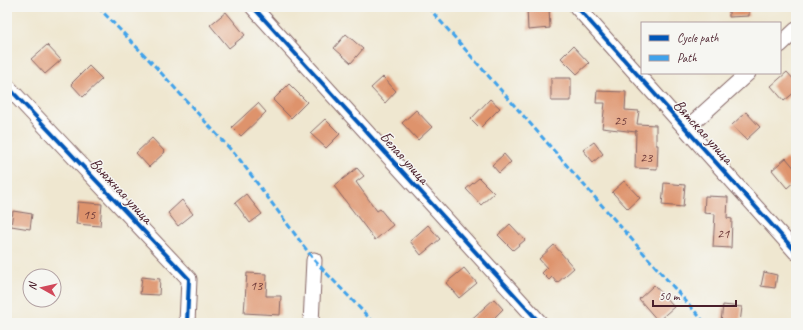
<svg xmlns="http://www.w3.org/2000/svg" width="803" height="330" font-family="Caveat,sans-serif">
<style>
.building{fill:#de936c}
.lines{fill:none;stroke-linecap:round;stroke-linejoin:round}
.minor-casing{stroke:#846565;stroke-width:17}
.minor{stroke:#fff;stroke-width:15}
.quiet{stroke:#40a2eb;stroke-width:3;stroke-dasharray:6 3;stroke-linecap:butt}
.cycleway-casing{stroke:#f6f6f2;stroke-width:6}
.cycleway{stroke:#0057b8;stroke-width:4}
.labels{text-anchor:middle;stroke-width:3;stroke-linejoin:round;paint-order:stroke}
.number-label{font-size:14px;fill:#6f3c3b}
.street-label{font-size:16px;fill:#4a1f2b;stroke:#f6f6f2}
</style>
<rect width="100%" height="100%" fill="#f6f6f2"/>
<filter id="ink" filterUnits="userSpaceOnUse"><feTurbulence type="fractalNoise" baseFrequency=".025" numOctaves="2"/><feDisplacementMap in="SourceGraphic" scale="8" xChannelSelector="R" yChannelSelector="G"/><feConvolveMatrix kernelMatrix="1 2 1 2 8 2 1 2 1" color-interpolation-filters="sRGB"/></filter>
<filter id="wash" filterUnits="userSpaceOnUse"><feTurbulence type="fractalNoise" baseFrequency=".012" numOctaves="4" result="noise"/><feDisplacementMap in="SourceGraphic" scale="16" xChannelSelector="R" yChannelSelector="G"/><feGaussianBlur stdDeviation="0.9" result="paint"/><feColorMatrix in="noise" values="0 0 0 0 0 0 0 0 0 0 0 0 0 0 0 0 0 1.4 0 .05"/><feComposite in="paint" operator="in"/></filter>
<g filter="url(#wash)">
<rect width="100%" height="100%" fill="#efe7d0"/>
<g id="blocks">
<path class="building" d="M 527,7 L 549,7 L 550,28 L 528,30 Z
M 729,7 L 749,7 L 749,16 L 729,17 Z
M 226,12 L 245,35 L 229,48 L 210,25 Z
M 346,34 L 363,49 L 351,63 L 334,48 Z
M 47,45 L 61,60 L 45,74 L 31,59 Z
M 573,46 L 589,63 L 577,74 L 561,58 Z
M 89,66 L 102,79 L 83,97 L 71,84 Z
M 787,72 L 796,82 L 796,91 L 784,101 L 771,86 Z
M 383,77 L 396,91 L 385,103 L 371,88 Z
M 551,78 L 571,78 L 571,101 L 551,101 Z
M 289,84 L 307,102 L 291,118 L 273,100 Z
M 597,91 L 626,92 L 625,110 L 639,111 L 637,124 L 656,125 L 656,145 L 658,145 L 657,169 L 635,168 L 636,130 L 636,132 L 602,128 L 605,103 L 596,103 Z
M 490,99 L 500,108 L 480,128 L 471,119 Z
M 258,103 L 266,112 L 241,136 L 232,127 Z
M 416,110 L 432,127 L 418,140 L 402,123 Z
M 746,112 L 760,127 L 746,140 L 732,125 Z
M 325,119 L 340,134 L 326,148 L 310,133 Z
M 152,138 L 165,152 L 149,167 L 136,153 Z
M 594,142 L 603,154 L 593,162 L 583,150 Z
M 504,154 L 511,162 L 499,173 L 492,165 Z
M 786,158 L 796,170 L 796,180 L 787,188 L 772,170 Z
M 357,168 L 364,176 L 356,182 L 377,211 L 380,209 L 393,225 L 375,240 L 334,186 Z
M 479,178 L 494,193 L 481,205 L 466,189 Z
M 624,181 L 640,198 L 628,209 L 612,192 Z
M 664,183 L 685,185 L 683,207 L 662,205 Z
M 246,194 L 262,214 L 250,223 L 235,203 Z
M 705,196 L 728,197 L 727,218 L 732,219 L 731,248 L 713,247 L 715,214 L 704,213 Z
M 182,200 L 193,214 L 178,226 L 168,213 Z
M 78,202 L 102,204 L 100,226 L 76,224 Z
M 13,211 L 32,214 L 30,229 L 11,226 Z
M 510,224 L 525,240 L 513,250 L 498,235 Z
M 428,225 L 440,239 L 421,255 L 410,241 Z
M 554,245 L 574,268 L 557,283 L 552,277 L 549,280 L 542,273 L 547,268 L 539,259 Z
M 464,268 L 477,283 L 459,298 L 446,283 Z
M 764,272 L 777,275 L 775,288 L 761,286 Z
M 247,273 L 267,274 L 266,296 L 281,296 L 280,315 L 244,313 Z
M 142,277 L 160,279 L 159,295 L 140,294 Z
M 654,285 L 674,307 L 658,321 L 639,299 Z
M 494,299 L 503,309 L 489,323 L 467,323 Z
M 723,305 L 742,307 L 740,323 L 721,322 Z"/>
</g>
</g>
<g filter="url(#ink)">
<use href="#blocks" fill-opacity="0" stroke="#846565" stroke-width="1"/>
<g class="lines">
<defs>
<path id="minor" d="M 253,7 L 540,323
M 577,7 L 796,252
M 780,45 L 796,30
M 7,86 L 189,279 L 187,323
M 686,129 L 748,73
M 311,323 L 314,260"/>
</defs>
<use href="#minor" class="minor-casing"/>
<use href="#minor" class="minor"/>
<path class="quiet" d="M 98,7 L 154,65 L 240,160 L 314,260 L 374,323
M 428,7 L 705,323"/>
<defs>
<path id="cycleway" d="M 253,7 L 540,323
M 577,7 L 796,252
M 7,86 L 189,279 L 187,323"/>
</defs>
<use href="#cycleway" class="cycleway-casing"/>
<use href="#cycleway" class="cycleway"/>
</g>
</g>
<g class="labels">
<g class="number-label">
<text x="620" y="125">25</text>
<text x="646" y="162">23</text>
<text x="89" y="219">15</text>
<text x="723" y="238">21</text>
<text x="256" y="290">13</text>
</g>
<g class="street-label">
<text transform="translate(704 131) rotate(48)" y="6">Вятская улица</text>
<text transform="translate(405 157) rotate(48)" y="6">Белая улица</text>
<text transform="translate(122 190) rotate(47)" y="6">Вьюжная улица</text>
</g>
</g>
<rect width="803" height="330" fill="none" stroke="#f6f6f2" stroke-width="24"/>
<rect x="641" y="22" width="140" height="52" fill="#f6f6f2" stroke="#b1a0a2"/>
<rect x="649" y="35" width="20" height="6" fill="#0057b8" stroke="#b1a0a2"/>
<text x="677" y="42" font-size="12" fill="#4a1f2b">Cycle path</text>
<rect x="649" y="55" width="20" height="6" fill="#40a2eb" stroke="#b1a0a2"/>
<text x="677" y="62" font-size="12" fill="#4a1f2b">Path</text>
<g transform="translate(42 288) rotate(278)"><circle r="19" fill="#f6f6f2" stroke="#b1a0a2"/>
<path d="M0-3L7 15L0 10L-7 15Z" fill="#d1495b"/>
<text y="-6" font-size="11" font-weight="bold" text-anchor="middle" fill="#4a1f2b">N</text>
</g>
<path d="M653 300v6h83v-6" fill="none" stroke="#4a1f2b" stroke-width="2"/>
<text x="659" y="300" font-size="12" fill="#4a1f2b" stroke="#f6f6f2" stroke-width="3" paint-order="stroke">50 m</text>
</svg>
